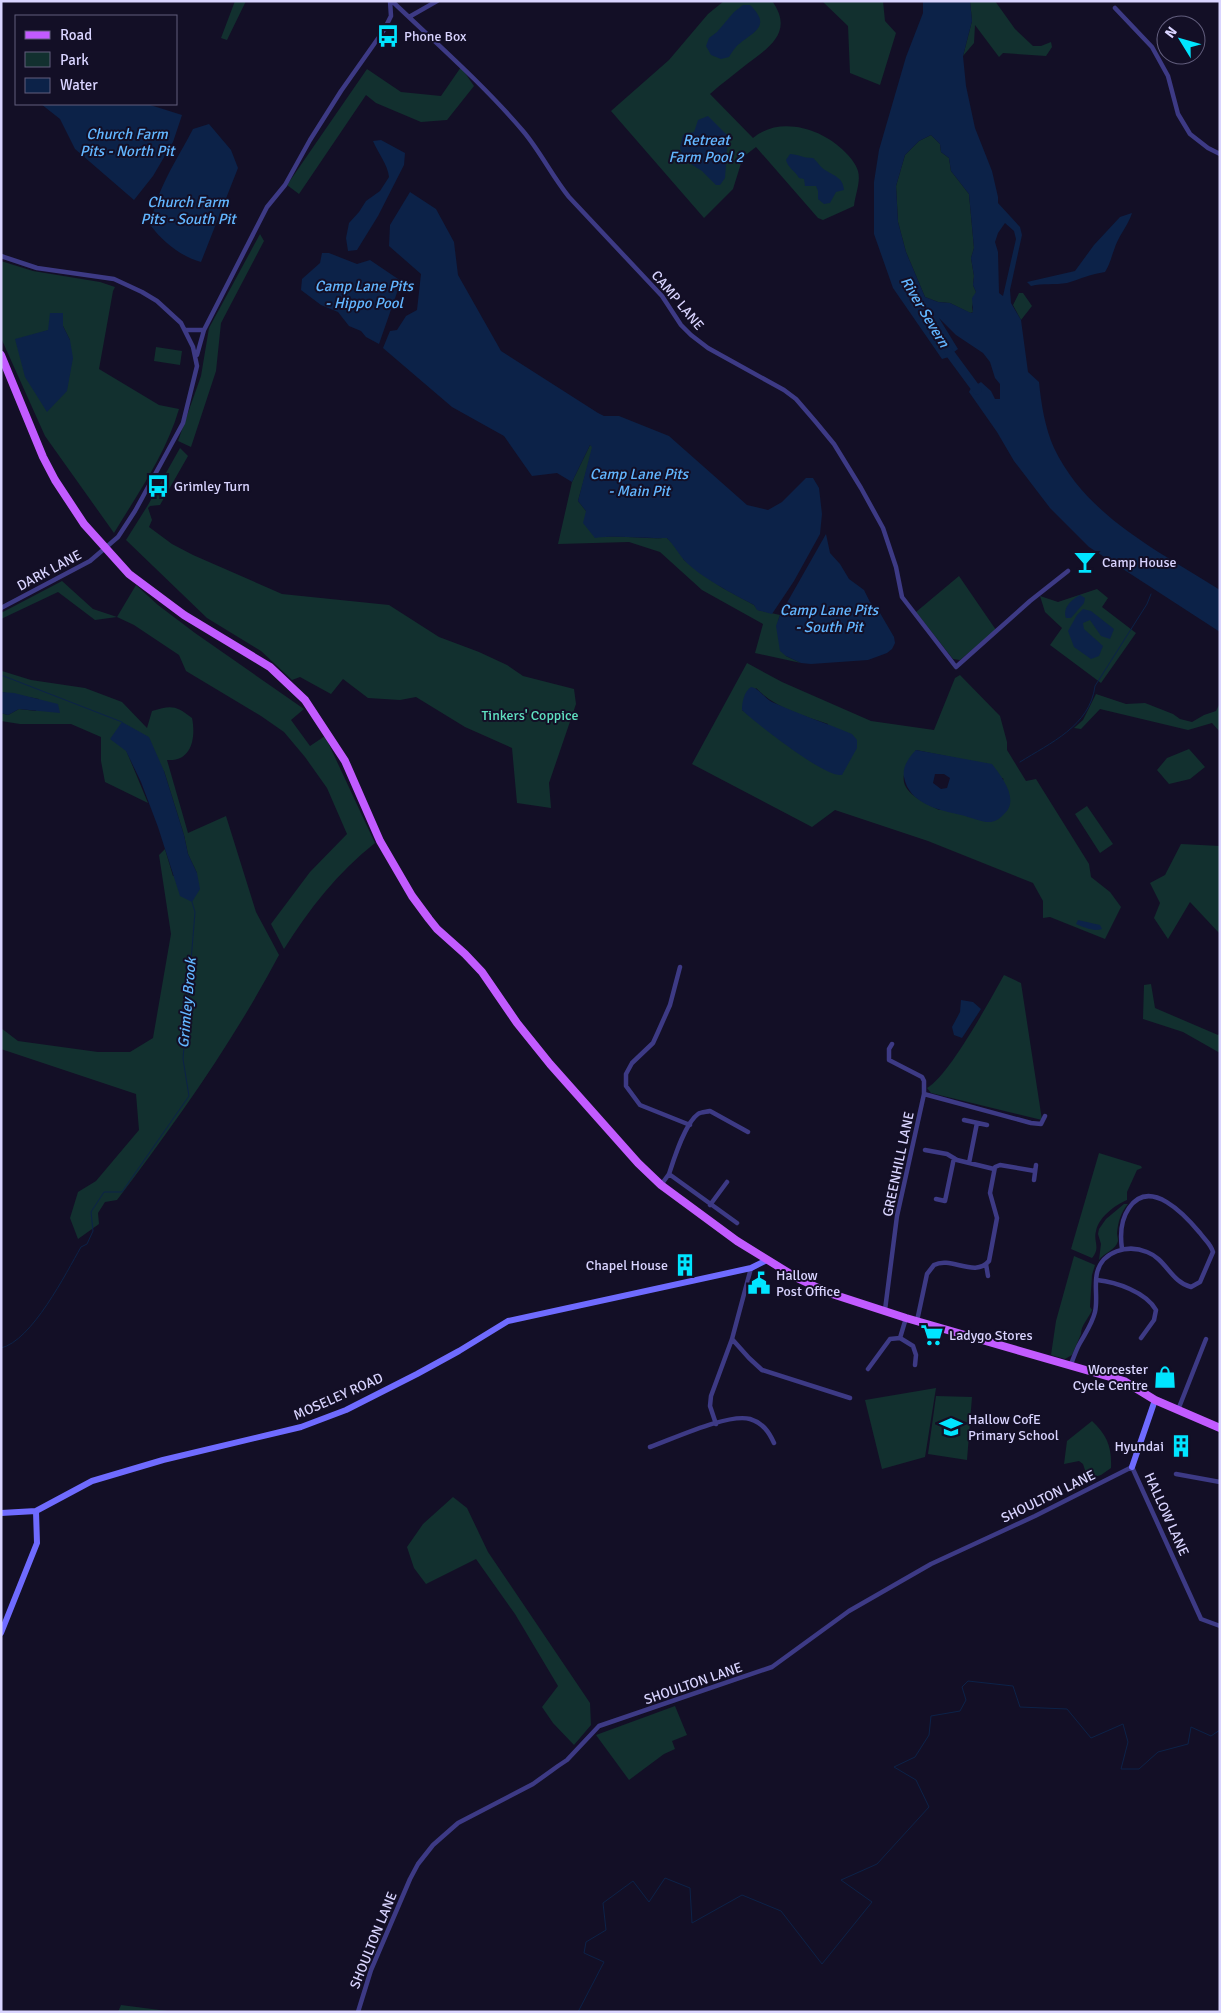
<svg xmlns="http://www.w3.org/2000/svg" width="1221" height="2013" font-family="Signika,sans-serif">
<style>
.green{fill:#12302f;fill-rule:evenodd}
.water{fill:#0c2248;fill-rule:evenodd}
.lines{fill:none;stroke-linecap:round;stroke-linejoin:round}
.stream{stroke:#0c2248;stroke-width:1}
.river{stroke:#0c2248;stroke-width:9}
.street{stroke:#3d3a85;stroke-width:4.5}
.secondary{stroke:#6f6bff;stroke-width:6}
.primary{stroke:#c25bff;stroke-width:8}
.labels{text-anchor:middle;stroke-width:4;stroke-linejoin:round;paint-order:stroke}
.poi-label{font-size:14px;fill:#d9d4ff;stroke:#130f26;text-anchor:start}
.street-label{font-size:14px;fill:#d9d4ff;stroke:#130f26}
.park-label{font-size:14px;fill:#5fe0c0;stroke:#130f26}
.water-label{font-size:15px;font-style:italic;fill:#62b6ff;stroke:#130f26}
</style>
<rect width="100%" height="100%" fill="#130f26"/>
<path class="green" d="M 235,1 L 246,1 L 227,40 L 221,38 Z
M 724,1 L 772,1 C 794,31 770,47 747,64 C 735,74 722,83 710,94 L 753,138 C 780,115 823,129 845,152 C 850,157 856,164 858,171 C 861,182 855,195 854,206 L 823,220 L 818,218 L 756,147 L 743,157 L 733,189 L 704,218 L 611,111 L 669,60 L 708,14 Z
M 822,1 L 883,1 L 885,21 L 896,33 L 880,85 L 850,73 L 848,26 Z
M 970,1 L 995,1 L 1015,29 L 1033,46 L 1041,46 L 1051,42 L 1052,47 L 1046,56 L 1003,53 L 999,57 L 975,25 L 974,43 L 963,56 L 972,21 Z
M 461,67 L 474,86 L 447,120 L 421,122 L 376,103 L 366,95 L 299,194 L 287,185 L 367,69 L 401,92 L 441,96 Z
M 931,135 L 940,144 L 941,152 L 949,158 L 951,171 L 969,194 L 974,248 L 971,258 L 974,276 L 973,285 L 976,292 L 972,307 L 973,312 L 970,313 L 950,303 L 938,302 L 925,297 L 906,252 L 898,222 L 896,186 L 905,155 L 919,141 Z
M 260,234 L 264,241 L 221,323 L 216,371 L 191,447 L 178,441 L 201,376 L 209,328 Z
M 1,261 L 33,271 L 100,282 L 115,287 L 113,291 L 99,369 L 159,405 L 179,409 C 166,454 138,493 114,533 L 45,436 L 1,338 ZM 63,326 L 70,340 L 15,340 Z
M 1019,293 L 1023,293 L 1032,306 L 1021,320 L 1013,305 Z
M 156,347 L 182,351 L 180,365 L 154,361 Z
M 590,445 L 593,447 L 578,501 L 586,511 L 595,537 C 620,535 643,539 667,538 L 677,547 L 684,560 L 721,587 L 754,605 L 758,610 L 780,615 C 774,630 780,641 786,656 L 801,663 L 755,653 L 763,624 L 702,590 L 660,552 L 629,542 L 558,544 L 572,482 Z
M 180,448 L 188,456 L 160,505 L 150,506 L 148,508 L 152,520 L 149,527 L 172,544 L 193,555 L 282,594 L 389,605 L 439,637 L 479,652 L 507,665 L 523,676 L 574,689 L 576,704 L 549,783 L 551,808 L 517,803 L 512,748 L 465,727 L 416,697 L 400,700 L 368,698 L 343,679 L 331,694 L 300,677 L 292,680 L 261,651 L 207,618 L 126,540 L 148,505 Z
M 959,576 L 996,630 L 960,660 L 953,659 L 916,612 Z
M 62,581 L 93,609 L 117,617 L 136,585 L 158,605 L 195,633 L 304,709 L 291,720 L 310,746 L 325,736 L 375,843 C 338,872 309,909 284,949 L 271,924 L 310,872 L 347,834 L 327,788 L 305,757 L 284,732 L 261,716 L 186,671 L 179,655 L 134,625 L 117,617 L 95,620 L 58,592 L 1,619 L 1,613 Z
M 1097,589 L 1108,598 L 1102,607 L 1136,633 L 1101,683 L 1050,645 L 1062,628 L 1045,612 L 1040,596 L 1058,602 Z
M 747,663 L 782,682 L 871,721 L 934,730 L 955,678 L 960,675 L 1000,716 L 1007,742 L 1007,750 L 1026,781 L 1036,779 L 1089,864 L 1091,877 L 1110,892 L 1121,907 L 1105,939 L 1050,917 L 1043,918 L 1043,901 L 1033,883 L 928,841 L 835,810 L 812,827 L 692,764 ZM 756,688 C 775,708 802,715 828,724 L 812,762 L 742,710 ZM 916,750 L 956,758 L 1004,779 L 939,810 C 926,803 897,792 905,772 C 908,764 913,757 916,750 Z
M 1,668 L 2,671 L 31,680 L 85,688 L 122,702 L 147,728 L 152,711 C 171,705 176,705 192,718 C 196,737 192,762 167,760 L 188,833 L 226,816 L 256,912 L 279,955 C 233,1042 176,1122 117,1200 L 105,1202 L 98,1213 L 99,1224 L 78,1239 L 70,1218 L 78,1192 L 96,1181 L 139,1130 L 136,1094 L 1,1049 L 1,1028 L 18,1041 L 98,1052 L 130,1052 L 153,1038 L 171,934 L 159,855 L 165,849 L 173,876 L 197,873 L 188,854 L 184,835 L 164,771 L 126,750 L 148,803 L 105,782 L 101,761 L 101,737 L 71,724 L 20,724 L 1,721 L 1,713 L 8,715 L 19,709 L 36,711 L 39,699 L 1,692 Z
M 1096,694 L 1126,704 L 1145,703 L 1173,714 L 1180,719 L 1192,722 L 1204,715 L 1216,711 L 1220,703 L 1220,732 L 1212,723 L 1188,730 L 1100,709 L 1081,729 L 1074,728 L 1083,720 Z
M 1189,749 L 1205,767 L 1190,779 L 1169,784 L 1157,770 L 1167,758 Z
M 1087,806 L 1113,844 L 1100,853 L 1075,814 Z
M 1181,844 L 1220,846 L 1220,934 L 1190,902 L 1168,939 L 1154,918 L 1160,903 L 1150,883 L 1165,875 Z
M 1004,975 L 1021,983 L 1042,1120 L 931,1093 L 927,1088 C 949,1076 990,1000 1004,975 Z
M 1151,984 L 1155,1008 L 1218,1035 L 1220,1033 L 1220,1053 L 1183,1032 L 1143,1019 L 1144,985 Z
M 1099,1153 L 1141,1166 L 1142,1168 L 1137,1170 L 1127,1192 L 1127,1200 C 1115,1205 1099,1217 1096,1231 C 1093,1242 1101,1247 1092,1258 L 1071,1249 Z
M 1124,1204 L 1128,1204 C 1121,1212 1118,1222 1117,1233 C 1117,1235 1118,1238 1118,1241 C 1116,1250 1104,1253 1099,1260 L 1101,1244 L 1098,1234 L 1099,1229 L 1106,1219 Z
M 1074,1256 L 1095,1265 L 1092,1275 L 1090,1307 L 1092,1310 C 1089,1318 1081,1325 1081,1334 L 1072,1355 L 1065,1359 L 1051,1355 L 1056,1321 Z
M 936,1388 L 925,1457 L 882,1469 L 865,1400 Z
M 936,1396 L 972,1397 L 967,1460 L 928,1454 Z
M 1092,1421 C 1107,1435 1112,1447 1111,1468 L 1101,1475 L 1088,1479 L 1083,1464 L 1079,1461 L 1064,1464 L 1067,1441 Z
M 453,1497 L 467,1508 L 488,1552 L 590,1703 L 591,1725 L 574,1745 L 553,1723 L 542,1707 L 558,1686 L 515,1614 L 476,1559 L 426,1584 L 414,1568 L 407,1547 L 423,1524 Z
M 675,1706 L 687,1735 L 672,1741 L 675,1749 L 664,1754 L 629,1780 L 596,1735 Z
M 121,2005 L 175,2012 L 118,2012 Z"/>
<path class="water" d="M 923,1 L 970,1 L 972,21 L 963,56 L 966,86 L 975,128 L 992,171 L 998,197 L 998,203 L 1020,227 L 1022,235 L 1010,290 L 1011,303 L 1021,320 L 1028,372 L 1039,382 C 1041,403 1045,428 1054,448 C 1087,517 1159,551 1220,590 L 1220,632 L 1089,547 L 1050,508 L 1014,461 L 997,432 L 969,392 L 971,388 L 968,383 L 971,380 L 976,385 L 981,382 L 991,391 L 995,399 L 1000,399 L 1000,384 L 995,378 L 990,362 L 983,353 L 956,335 L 939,318 L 958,349 L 954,352 L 957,360 L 954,363 L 949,357 L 942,359 L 893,288 L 874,234 L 874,182 L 879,150 L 906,57 L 923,13 ZM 931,135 L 940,144 L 941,152 L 949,158 L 951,171 L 969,194 L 974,248 L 971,258 L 974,276 L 973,285 L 976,292 L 972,298 L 973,312 L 971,313 L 950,303 L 938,302 L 925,297 L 906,252 L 898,222 L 896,186 L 905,155 L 919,141 ZM 1005,223 L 1014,231 L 1016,239 L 1003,296 L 999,293 L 998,252 L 995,242 L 998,233 Z
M 743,5 L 750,5 C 774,28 750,33 736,47 C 733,50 731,54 729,57 L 721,59 L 711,55 L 706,46 L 709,38 L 717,32 L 734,12 Z
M 41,104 L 147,104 L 182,115 L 173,142 L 153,176 L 134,200 L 75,149 L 60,119 Z
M 708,116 L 728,136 L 725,178 L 720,185 L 716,185 L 702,171 L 683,159 L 680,147 L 683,135 L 694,132 L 698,120 Z
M 209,124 L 231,150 L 238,168 L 201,262 C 182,257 163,242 151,226 C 154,193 178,158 193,129 Z
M 381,140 L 405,153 L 404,165 L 378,216 L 357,250 L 348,251 L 346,238 L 349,223 L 359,212 L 366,201 L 380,191 L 389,177 C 388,165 378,153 373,141 Z
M 790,154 C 798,154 802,158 813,158 C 817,161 820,167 825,170 C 834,176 843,177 844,190 L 836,192 L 830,203 L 824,204 L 818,199 L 818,191 L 816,186 L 805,186 L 804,179 L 799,178 C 795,171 788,168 786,160 Z
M 410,192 L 436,209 L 454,242 L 458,275 L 501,351 L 598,413 L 604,416 L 619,416 L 669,436 L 747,505 L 768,510 L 782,502 L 806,478 L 813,478 L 819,488 L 822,514 L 820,534 L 794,581 L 772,614 L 757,610 L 754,605 C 733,594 700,577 684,560 C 678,553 674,545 667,538 C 643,539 620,535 595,538 L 583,523 L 586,511 L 578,501 L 592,447 L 590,445 L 572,482 L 557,473 L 532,476 L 504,436 L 452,407 L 383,348 L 390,331 L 397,330 L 406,316 L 417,310 L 421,274 L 389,246 L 390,225 Z
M 1132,213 C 1128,226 1118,236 1114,250 C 1111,258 1110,264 1105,272 C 1091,274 1080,279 1067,283 C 1055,285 1043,283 1031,286 L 1027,282 L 1075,271 L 1094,245 L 1120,217 Z
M 322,253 L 329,253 L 357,264 L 370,260 L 401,281 L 379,344 L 366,337 L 361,331 L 349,326 L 338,312 L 321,305 L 301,290 L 302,279 L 320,263 Z
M 50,313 L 63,313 L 63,326 L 70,340 L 73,358 L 67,391 L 47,412 L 25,377 L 15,339 L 48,330 Z
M 826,534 L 830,553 L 840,564 L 849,579 L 864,590 L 870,602 L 880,613 L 894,637 L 895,643 L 892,649 L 887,653 L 868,660 L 811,664 L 801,663 L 786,656 L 780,651 L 776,626 L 780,615 Z
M 1080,595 L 1085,598 L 1084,603 L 1071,618 L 1066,618 C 1062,608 1072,599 1080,595 Z
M 1083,609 L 1091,611 L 1114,629 L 1110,639 L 1101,636 L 1090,620 L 1083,623 L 1084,629 L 1103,646 L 1099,656 L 1091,659 L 1074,647 L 1068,631 L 1077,615 Z
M 751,687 C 760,689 764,698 772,702 C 798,714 826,723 852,734 L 857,740 L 857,748 L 842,775 C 825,778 757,724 742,710 C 742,702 744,692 751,687 Z
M 1,692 L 14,693 L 58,704 L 60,713 L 19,709 L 8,715 L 1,713 Z
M 122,722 L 149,737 L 164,771 L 184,835 L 188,854 L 197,873 L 200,889 L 192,902 L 180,896 L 158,827 L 141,782 L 126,751 L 110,739 Z
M 916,750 L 992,764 C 1002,777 1020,800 1004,814 C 1001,818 996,821 991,822 C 983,823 970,817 961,815 C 939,810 909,804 904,777 C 902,767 909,757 916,750 ZM 935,774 L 944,774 L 950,778 L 947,788 L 941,789 L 933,783 Z
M 1078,920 L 1100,925 L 1102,929 C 1093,932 1084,927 1076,924 Z
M 961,1000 L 973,1002 L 981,1009 L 962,1038 L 954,1035 L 952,1027 L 960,1012 Z"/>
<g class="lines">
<path class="stream" d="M 1,675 L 122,722
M 1020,762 C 1050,743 1090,726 1095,686 L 1147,604 L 1151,594
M 1,1348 C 32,1341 66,1273 81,1247 L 87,1244 L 93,1231 L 91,1212 L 104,1192 L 122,1192 L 189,1096 L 183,1059 L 195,912 L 192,902
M 578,2012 L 604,1962 L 584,1953 L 586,1942 L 606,1930 L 603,1903 L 633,1881 L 649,1902 L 665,1878 L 690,1888 L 692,1923 L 742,1895 L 781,1911 L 822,1964 L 872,1902 L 841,1880 L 877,1864 L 929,1807 L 916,1780 L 894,1767 L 915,1757 L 929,1735 L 931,1716 L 960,1711 L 966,1700 L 962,1687 L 968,1681 L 1013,1686 L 1020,1707 L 1067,1709 L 1091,1738 L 1123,1724 L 1128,1742 L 1121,1769 L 1139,1769 L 1158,1752 L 1188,1744 L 1191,1727 L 1211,1736 L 1220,1730
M 601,2012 L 607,2012"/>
<path class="river" d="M 949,352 L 977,390"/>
<path class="street" d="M 392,1 C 437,44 483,84 523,131 C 540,151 552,176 569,197 L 662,296 L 681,325 L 691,335 L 708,348 L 784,390 L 796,399 L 815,421 L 834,444 L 861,488 L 883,528 L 896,567 L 902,597 L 956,667 L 1030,601 L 1068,571
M 1115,8 L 1152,47 L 1168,76 L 1178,114 L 1190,134 L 1208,148 L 1220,154
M 409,17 L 437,1
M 1,256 L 37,268 L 114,279 L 142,292 L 157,301 L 181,323 L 193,347 L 197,366 L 183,423 L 135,511 L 118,537 L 90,561 L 1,608
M 186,330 L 204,330
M 197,355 L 204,330 L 267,207 L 285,185 L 310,140 L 341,91 L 384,30 L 391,16 L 390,1
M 680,967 L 670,1005 L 658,1032 L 653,1043 L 632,1063 L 626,1074 L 626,1086 L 640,1105 L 690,1125
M 924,1094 L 1031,1123 L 1041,1124 L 1045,1116
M 964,1120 L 987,1125
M 925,1150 L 947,1154 L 957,1160 L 994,1169
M 969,1163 L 977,1123
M 669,1174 C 674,1159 685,1123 698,1114 C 701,1112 706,1112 710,1111 L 748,1132
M 1034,1180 L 1036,1165
M 661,1185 L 669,1174 L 737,1223
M 936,1199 L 945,1201 L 954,1158
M 710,1205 L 727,1182
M 986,1264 L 988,1276
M 751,1268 L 732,1339 L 749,1358 L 762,1370 L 850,1398
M 1097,1280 C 1116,1282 1146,1292 1156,1310 L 1154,1320 L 1141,1338
M 885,1310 L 897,1216 L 924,1094 L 924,1081 L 922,1077 L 889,1060 L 889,1049 L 892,1044
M 917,1321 L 927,1274 L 934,1265 C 951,1256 975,1278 989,1261 L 997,1218 L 990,1193 L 995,1167 L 1000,1165 L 1035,1171
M 900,1338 L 913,1346 L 916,1355 L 915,1365
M 1071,1364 C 1074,1357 1076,1350 1080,1343 C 1086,1332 1092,1324 1095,1312 C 1098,1299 1094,1286 1097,1273 C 1102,1251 1128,1244 1147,1252 C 1166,1259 1171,1282 1191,1287 L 1200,1282 L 1213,1252 C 1211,1244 1205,1240 1200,1233 C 1185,1215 1150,1177 1129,1208 C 1120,1221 1120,1235 1122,1249
M 868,1369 L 890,1339 L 900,1338 L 906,1318
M 1178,1410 L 1206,1339
M 716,1424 L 710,1406 L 711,1396 L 732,1339
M 650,1447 C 673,1439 728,1413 750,1419 C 763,1423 769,1432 774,1443
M 1176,1474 L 1220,1482
M 358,2012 L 371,1970 L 410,1879 L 418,1864 L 433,1845 L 458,1823 L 533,1784 L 558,1766 L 567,1760 L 599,1726 L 772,1667 L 849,1611 L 931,1564 L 1035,1516 L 1132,1467 L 1201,1619 L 1220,1626"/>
<path class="secondary" d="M 1132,1467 L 1155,1400
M 1,1513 L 36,1511 L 92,1481 L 163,1460 L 301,1427 L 346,1410 L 417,1374 L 459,1351 L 508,1321 L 751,1268 L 767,1260
M 1,1633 L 37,1543 L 36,1511"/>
<path class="primary" d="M 1,355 L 43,457 L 55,480 L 84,524 L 129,574 L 184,615 L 270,667 L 305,700 L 345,761 L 380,841 L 412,896 L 429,919 L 437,929 L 465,954 L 482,972 L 517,1023 L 550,1064 L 638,1163 L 661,1185 L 737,1241 L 797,1278 L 829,1293 L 906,1318 L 1124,1381 L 1155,1400 L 1220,1428"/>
</g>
<defs>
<symbol id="bus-bare" viewBox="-9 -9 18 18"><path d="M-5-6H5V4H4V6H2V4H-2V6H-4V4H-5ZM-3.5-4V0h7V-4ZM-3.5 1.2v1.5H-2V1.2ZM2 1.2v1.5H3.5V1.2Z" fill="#00e5ff" stroke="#130f26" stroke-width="2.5" paint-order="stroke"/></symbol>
<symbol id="bar-bare" viewBox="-9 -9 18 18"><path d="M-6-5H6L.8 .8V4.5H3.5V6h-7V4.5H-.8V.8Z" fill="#00e5ff" stroke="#130f26" stroke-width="2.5" paint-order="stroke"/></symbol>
<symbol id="building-bare" viewBox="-9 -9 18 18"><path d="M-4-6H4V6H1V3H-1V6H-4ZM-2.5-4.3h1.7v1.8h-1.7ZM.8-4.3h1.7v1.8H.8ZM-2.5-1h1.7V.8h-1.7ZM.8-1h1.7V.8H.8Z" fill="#00e5ff" stroke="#130f26" stroke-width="2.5" paint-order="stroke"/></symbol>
<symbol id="civic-bare" viewBox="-9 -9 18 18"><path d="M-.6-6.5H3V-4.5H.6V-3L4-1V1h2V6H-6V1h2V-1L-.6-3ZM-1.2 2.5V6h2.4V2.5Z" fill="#00e5ff" stroke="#130f26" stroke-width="2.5" paint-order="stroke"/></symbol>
<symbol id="supermarket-bare" viewBox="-9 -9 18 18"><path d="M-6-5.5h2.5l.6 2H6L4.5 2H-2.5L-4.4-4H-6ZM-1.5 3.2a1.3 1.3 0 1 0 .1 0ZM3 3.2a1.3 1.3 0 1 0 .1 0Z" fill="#00e5ff" stroke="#130f26" stroke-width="2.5" paint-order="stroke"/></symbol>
<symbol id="shop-bare" viewBox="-9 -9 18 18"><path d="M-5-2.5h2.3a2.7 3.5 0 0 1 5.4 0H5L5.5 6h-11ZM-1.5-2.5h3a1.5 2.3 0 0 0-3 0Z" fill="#00e5ff" stroke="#130f26" stroke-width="2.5" paint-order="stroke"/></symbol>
<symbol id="school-bare" viewBox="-9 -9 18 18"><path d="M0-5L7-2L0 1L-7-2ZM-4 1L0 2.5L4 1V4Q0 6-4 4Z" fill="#00e5ff" stroke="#130f26" stroke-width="2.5" paint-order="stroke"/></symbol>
</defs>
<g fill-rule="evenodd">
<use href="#bus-bare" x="372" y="20" width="32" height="32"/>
<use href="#bus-bare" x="142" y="470" width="32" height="32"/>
<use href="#bar-bare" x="1069" y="546" width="32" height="32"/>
<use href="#building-bare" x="669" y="1249" width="32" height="32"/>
<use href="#civic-bare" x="743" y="1267" width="32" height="32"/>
<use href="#supermarket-bare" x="916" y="1319" width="32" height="32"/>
<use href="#shop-bare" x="1149" y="1361" width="32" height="32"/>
<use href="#school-bare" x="935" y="1411" width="32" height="32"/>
<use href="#building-bare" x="1165" y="1430" width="32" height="32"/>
</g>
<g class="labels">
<g class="poi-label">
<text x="404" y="41">Phone Box</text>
<text x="174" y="491">Grimley Turn</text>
<text x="1102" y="567">Camp House</text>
<text x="668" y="1270" text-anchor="end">Chapel House</text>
<text x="776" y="1280">Hallow<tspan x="776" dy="16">Post Office</tspan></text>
<text x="949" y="1340">Ladygo Stores</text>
<text x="1148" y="1374" text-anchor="end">Worcester<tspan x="1148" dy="16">Cycle Centre</tspan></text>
<text x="968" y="1424">Hallow CofE<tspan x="968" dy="16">Primary School</tspan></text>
<text x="1164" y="1451" text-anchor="end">Hyundai</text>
</g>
<g class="street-label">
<text transform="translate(678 300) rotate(50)" y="5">CAMP LANE</text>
<text transform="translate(49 570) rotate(-28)" y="5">DARK LANE</text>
<text transform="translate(898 1164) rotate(-78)" y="5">GREENHILL LANE</text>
<text transform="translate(338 1396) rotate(-24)" y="5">MOSELEY ROAD</text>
<text transform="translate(1048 1496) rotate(-26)" y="5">SHOULTON LANE</text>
<text transform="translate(1167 1514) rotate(66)" y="5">HALLOW LANE</text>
<text transform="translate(693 1683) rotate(-19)" y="5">SHOULTON LANE</text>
<text transform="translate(373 1940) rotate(-68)" y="5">SHOULTON LANE</text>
</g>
<g class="park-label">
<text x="530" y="720">Tinkers' Coppice</text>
</g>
<g class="water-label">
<text x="127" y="139">Church Farm<tspan x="127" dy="17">Pits - North Pit</tspan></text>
<text x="706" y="145">Retreat<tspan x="706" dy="17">Farm Pool 2</tspan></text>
<text x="188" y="207">Church Farm<tspan x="188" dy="17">Pits - South Pit</tspan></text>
<text x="364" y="291">Camp Lane Pits<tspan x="364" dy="17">- Hippo Pool</tspan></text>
<text transform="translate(925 312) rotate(59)" y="5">River Severn</text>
<text x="639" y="479">Camp Lane Pits<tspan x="639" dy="17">- Main Pit</tspan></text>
<text x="829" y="615">Camp Lane Pits<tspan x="829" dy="17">- South Pit</tspan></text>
<text transform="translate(187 1003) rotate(-85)" y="5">Grimley Brook</text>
</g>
</g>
<rect width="1221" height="2013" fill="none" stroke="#d9d4ff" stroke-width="5"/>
<rect x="15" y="15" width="162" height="90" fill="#130f26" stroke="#625e7d"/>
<rect x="25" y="31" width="25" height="8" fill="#c25bff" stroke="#625e7d"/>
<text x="60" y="40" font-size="15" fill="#d9d4ff">Road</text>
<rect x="25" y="52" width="25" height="15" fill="#12302f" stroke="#625e7d"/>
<text x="60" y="65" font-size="15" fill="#d9d4ff">Park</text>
<rect x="25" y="78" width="25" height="15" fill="#0c2248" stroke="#625e7d"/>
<text x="60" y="90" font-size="15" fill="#d9d4ff">Water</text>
<g transform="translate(1181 40) rotate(307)"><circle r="24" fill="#130f26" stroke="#625e7d"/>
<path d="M0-4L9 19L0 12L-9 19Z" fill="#00e5ff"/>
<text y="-8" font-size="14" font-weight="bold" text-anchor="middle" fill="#d9d4ff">N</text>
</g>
</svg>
